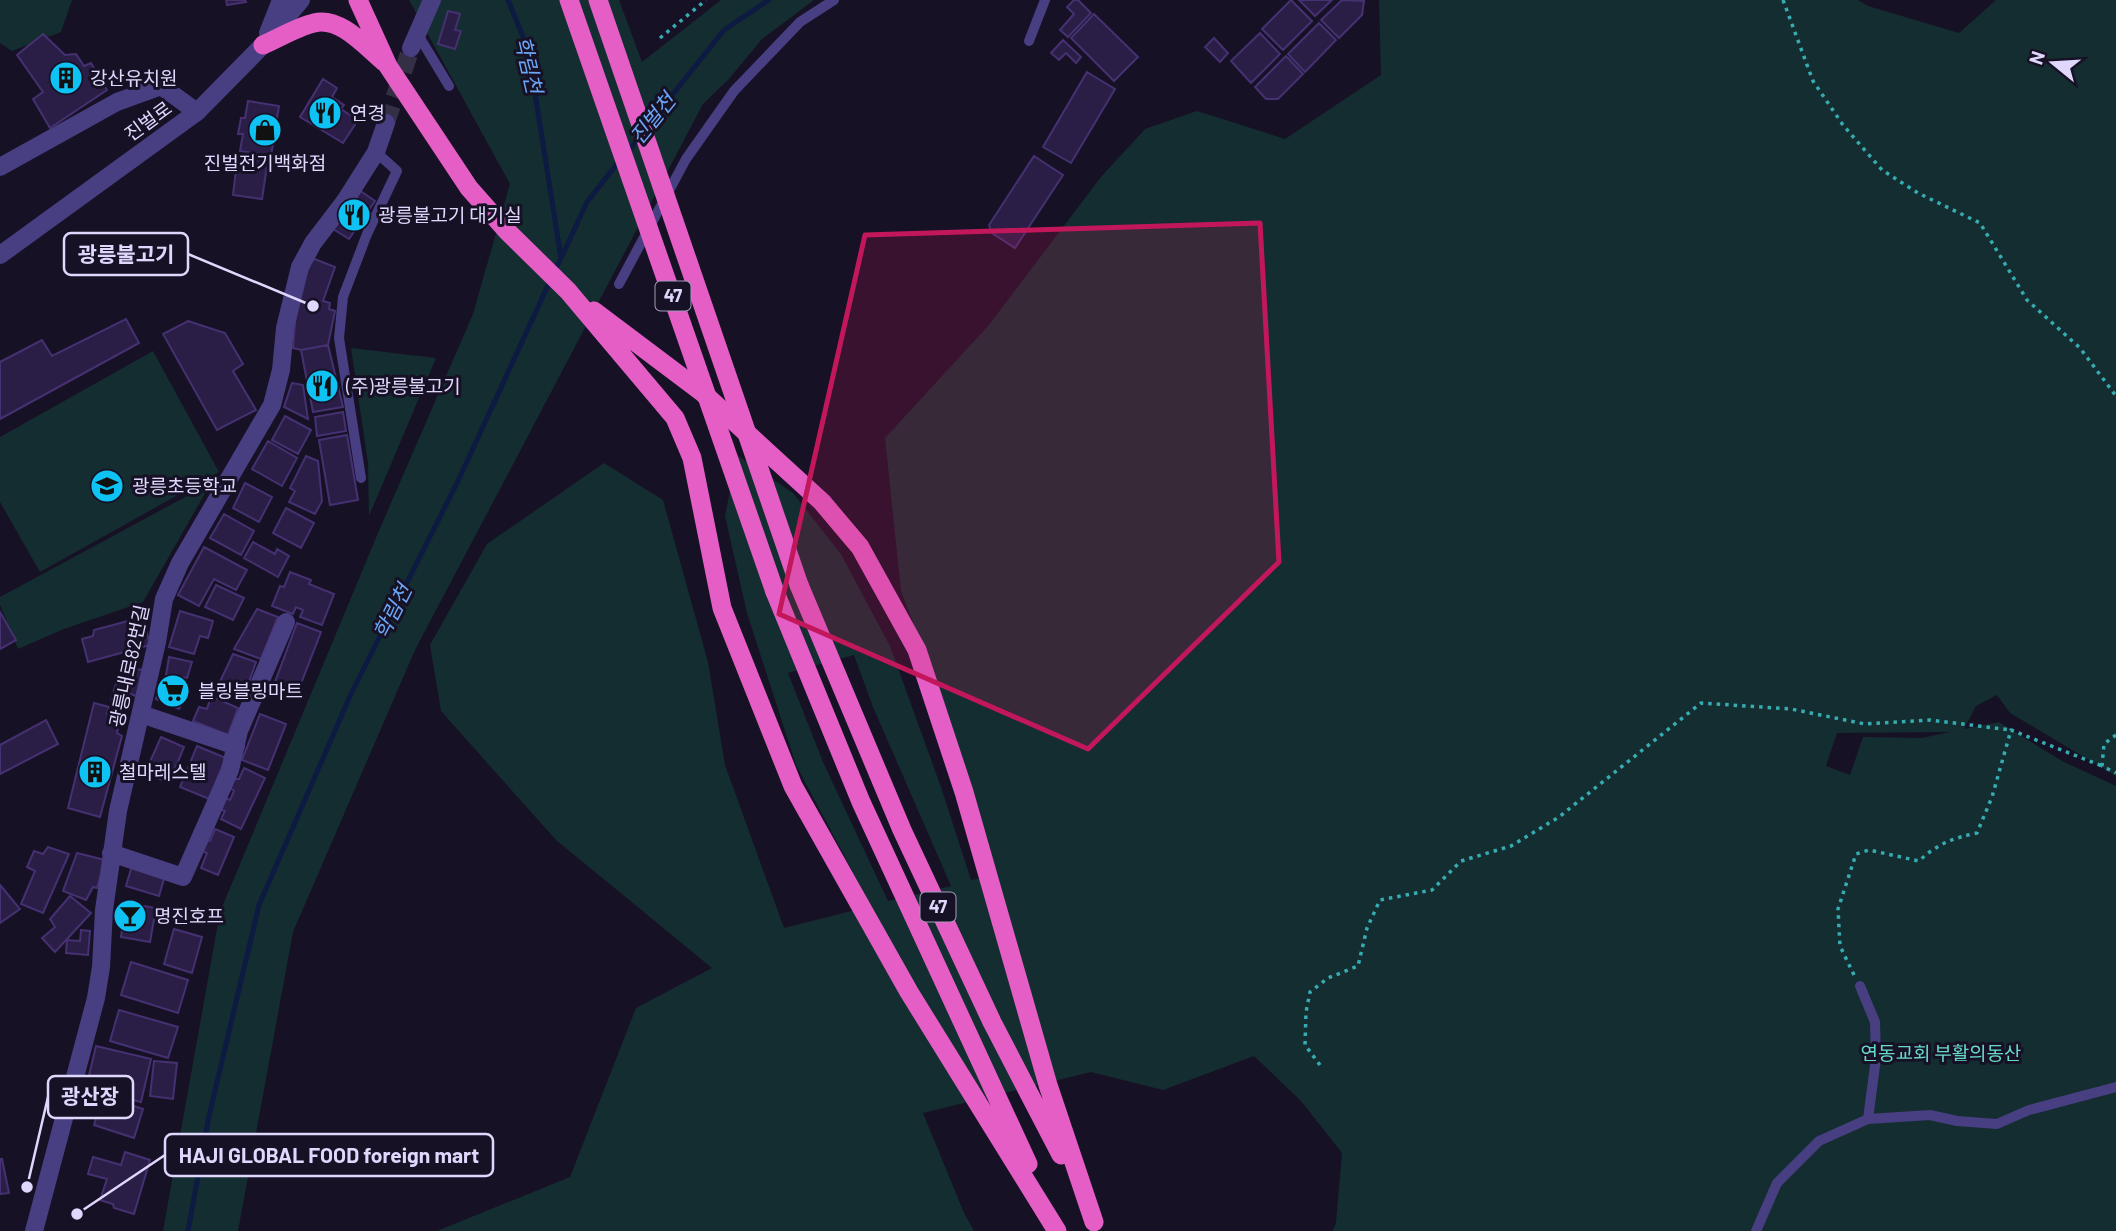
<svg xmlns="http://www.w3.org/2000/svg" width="2116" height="1231" font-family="Barlow,'Noto Sans KR',sans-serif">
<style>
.green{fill:#142d30;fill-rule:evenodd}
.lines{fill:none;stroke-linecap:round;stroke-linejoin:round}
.stream{stroke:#0d1a42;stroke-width:5}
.building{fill:#2a1e46;stroke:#453171;stroke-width:2}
.minor-tunnel{stroke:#352f46;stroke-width:18;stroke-dasharray:18 9;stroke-linecap:butt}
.path{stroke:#36acb2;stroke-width:3.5;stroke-dasharray:3.5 5;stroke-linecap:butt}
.service{stroke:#483e82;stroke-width:10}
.minor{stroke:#483e82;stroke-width:18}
.tertiary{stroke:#483e82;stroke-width:18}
.trunk{stroke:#e45ec5;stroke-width:19}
.trunk-bridge{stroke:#e45ec5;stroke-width:19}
.marked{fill:#c2185b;fill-opacity:0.2;stroke:#c2185b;stroke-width:5;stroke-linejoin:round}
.labels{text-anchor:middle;stroke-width:6;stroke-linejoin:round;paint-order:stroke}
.shield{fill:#171126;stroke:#a49cbc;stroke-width:2}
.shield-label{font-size:18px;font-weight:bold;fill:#e0d7fd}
.poi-label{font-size:19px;fill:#e0d7fd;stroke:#171126;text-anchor:start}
.street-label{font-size:19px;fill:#e0d7fd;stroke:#171126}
.park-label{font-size:19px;fill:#66daca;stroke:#171126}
.water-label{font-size:21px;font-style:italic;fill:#6ba7f7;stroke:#171126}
.leader{fill:none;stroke:#e0d7fd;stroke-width:2.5}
.callout-dot{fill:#e0d7fd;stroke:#171126;stroke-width:2.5}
.callout{fill:#171126;stroke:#e0d7fd;stroke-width:2.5}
.callout-label{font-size:21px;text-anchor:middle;font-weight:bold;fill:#e0d7fd}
</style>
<rect width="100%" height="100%" fill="#171126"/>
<path class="green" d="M 0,0 L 72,0 L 61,32 L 12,51 L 0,43 Z
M 409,0 L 619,0 L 642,62 L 721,0 L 814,0 L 762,39 L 729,79 L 703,104 L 415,650 L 293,932 L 238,1231 L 163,1231 L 220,912 L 378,533 L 473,314 L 510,184 Z
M 1379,0 L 1858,0 L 1868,6 L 1959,33 L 1996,0 L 2116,0 L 2116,776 L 2010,713 L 1997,695 L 1976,706 L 1964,729 L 1999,722 L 2062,761 L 2116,786 L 2116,1231 L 1333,1231 L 1336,1222 L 1342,1153 L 1301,1101 L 1254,1056 L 1163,1090 L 1091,1072 L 923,1113 L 964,1213 L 974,1231 L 437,1231 L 570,1177 L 636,1008 L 712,968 L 556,840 L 441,711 L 430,645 L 487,544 L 604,463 L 663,500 L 708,662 L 725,765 L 784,928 L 871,906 L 796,765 L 747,613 L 725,516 L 737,455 L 793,493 L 841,554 L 890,646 L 942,790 L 971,880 L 983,878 L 946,709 L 901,591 L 885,438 L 988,326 L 1101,177 L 1145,129 L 1197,111 L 1285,139 L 1381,75 ZM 854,655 L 873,707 L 951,886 L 888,901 L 823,762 L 788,673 ZM 1950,732 L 1922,738 L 1863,737 L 1850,775 L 1826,766 L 1837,733 Z
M 351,348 L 436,358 L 369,516 L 368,463 Z
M 153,351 L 219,472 L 40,572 L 0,502 L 0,437 Z
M 211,483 L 143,602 L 64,629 L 18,649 L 0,605 L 0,597 Z"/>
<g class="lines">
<path class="stream" d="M 508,0 L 528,49 L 561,258 L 554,272
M 646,128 L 724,30 L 769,0
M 627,153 L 640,136
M 562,256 L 587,202 L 620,160
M 188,1231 L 209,1116 L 259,905 L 351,694 L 458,481 L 550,281"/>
</g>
<path class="building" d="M 226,0 L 245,0 L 246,2 L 227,5 Z
M 1074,0 L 1078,0 L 1091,13 L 1068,37 L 1060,30 L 1074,14 L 1067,7 Z
M 1291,0 L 1312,21 L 1283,50 L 1262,29 Z
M 1299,0 L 1332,0 L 1315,16 Z
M 1342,0 L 1364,1 L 1362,15 L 1339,38 L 1321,20 Z
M 448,11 L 460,14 L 455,30 L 461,31 L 455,49 L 438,44 Z
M 1094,14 L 1138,57 L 1114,81 L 1071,38 Z
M 1319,23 L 1336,40 L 1305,72 L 1288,54 Z
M 1260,33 L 1280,54 L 1251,83 L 1231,61 Z
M 43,34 L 65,55 L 76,54 L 84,66 L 91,63 L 107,90 L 50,128 L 33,99 L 43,92 L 17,55 Z
M 1214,38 L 1228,53 L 1220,62 L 1205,47 Z
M 1063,40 L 1081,57 L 1076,63 L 1066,53 L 1059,60 L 1051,53 Z
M 1286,56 L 1303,74 L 1278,99 L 1266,99 L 1255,87 Z
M 1087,72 L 1115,89 L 1071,163 L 1043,147 Z
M 323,79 L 337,88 L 332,97 L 344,105 L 341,109 L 358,120 L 343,143 L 300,117 Z
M 248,101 L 279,106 L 271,156 L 240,151 L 243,134 L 238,134 L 241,118 L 245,118 Z
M 247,156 L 268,159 L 262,199 L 233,195 L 237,162 L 246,164 Z
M 1034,156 L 1063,175 L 1015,248 L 992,233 L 989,225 Z
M 359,190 L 375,201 L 349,239 L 333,229 Z
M 312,258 L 335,267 L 323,301 L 330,303 L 329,309 L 335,311 L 328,345 L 301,350 L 293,348 L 297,299 Z
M 126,319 L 139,343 L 0,419 L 0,362 L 42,340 L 52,356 Z
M 188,321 L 225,333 L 243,364 L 233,371 L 256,410 L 217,430 L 163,334 Z
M 328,345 L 343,407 L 313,412 L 301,350 Z
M 292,383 L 303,385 L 308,419 L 284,407 Z
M 343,412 L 346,431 L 317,436 L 315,417 Z
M 285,416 L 311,430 L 298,454 L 272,440 Z
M 347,435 L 358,500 L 330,505 L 319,440 Z
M 268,441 L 297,458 L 282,486 L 252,469 Z
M 306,456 L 318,461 L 322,501 L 315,514 L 289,502 L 295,491 L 290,488 Z
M 245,483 L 272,497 L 259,522 L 233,508 Z
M 286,508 L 314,523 L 301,548 L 273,533 Z
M 224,514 L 254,531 L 241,555 L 210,538 Z
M 253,542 L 275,554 L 277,549 L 289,556 L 278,577 L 244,558 Z
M 204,547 L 247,570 L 236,590 L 214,579 L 199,606 L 178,595 Z
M 290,572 L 311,580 L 309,584 L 334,594 L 322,625 L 300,617 L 303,610 L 296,607 L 293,614 L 272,606 L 280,586 L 284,587 Z
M 216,585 L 244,598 L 233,620 L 205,607 Z
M 257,609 L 278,617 L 261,659 L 234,649 Z
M 180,611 L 213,621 L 208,638 L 200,636 L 194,654 L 169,647 Z
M 0,612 L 16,640 L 0,649 Z
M 143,617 L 150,645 L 88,662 L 82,639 L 93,636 L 94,630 Z
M 297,623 L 321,632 L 295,699 L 272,690 Z
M 233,654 L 256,662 L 242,701 L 216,690 Z
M 169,657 L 192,662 L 187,678 L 166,675 Z
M 146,669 L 140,698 L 129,693 L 123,702 L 111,700 L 120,671 Z
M 164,679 L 188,689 L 179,709 L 156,699 Z
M 211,696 L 238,708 L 228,735 L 193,721 L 199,707 L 207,709 Z
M 94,703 L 109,707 L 107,714 L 120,719 L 117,733 L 122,736 L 100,817 L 68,808 Z
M 260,714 L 286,724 L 268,770 L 242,760 Z
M 46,720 L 58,744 L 0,774 L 0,745 Z
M 161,737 L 184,747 L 169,783 L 145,773 Z
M 197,746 L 226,758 L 209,799 L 180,787 Z
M 244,768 L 265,778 L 241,829 L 221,819 L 225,811 L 221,810 L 226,798 L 230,800 L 234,791 L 230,788 L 234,779 L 239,779 Z
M 215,829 L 234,837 L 218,875 L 201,868 L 207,853 L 201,851 L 206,839 L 210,841 Z
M 48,847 L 69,854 L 43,913 L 21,904 L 35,871 L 27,867 L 34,851 L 43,854 Z
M 77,853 L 105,860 L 97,888 L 93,887 L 86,900 L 63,891 Z
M 133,862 L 166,872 L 159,896 L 126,886 Z
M 0,885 L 20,909 L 0,923 Z
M 70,896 L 91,913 L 55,952 L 42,938 L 55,927 L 50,919 Z
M 126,903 L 156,908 L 150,942 L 121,937 Z
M 174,929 L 202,937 L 192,973 L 164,964 Z
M 81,930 L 90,931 L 88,955 L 66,953 L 67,940 L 80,941 Z
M 131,962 L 188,980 L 178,1013 L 121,995 Z
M 119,1010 L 178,1027 L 168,1058 L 110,1041 Z
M 96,1046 L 151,1059 L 141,1102 L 86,1088 Z
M 154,1061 L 177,1063 L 173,1099 L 150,1096 Z
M 103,1096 L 143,1109 L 134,1138 L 94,1125 Z
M 125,1152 L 150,1160 L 134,1214 L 114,1208 L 113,1204 L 100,1200 L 107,1179 L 88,1174 L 93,1157 L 121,1165 Z
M 0,1159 L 2,1159 L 9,1193 L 0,1194 Z"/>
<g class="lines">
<path class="minor-tunnel" d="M 386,123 L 411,48"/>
<path class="path" d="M 1783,0 L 1813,81 L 1843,125 L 1882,170 L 1918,193 L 1980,223 L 2027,300 L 2080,348 L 2116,396
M 660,38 L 706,0
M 2116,735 L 2104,744 L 2102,766 L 2116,773
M 1854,975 L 1840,946 L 1838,909 L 1856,854 L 1869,850 L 1919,861 C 1937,844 1953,838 1977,833 L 1992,797 L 2011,730 L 2102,766
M 1320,1065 L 1305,1045 L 1306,1012 L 1310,992 L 1328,978 L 1358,966 L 1367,928 L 1380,900 L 1432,890 L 1461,861 L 1511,846 L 1559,817 L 1701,703 L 1791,709 L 1865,724 L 1930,720 L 2011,730"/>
<path class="service" d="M 417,33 L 449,86
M 1029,41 L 1045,0
M 619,284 L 686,159 L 734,91 L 800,22 L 834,0
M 361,478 L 339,338 L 343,297 L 367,234 L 397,171 L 376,152
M 1860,986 L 1875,1022 L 1876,1058 L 1868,1119
M 1756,1231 L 1777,1183 L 1819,1141 L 1868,1119 L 1930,1115 L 1957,1121 L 1997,1124 L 2029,1110 L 2116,1087"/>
<path class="minor" d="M 411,48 L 432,0
M 0,167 L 117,102 L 161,86 L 197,112
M 141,714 L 236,746
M 111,853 L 183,877 L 230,770 L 239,731 L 286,622
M 34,1231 L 96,998 L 101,967 L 104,910 L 118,811 L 157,642 L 164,599 L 180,563 L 272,405 L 281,370 L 285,328 L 300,267 L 313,243 L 345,201 L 376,152 L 386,123"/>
<path class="tertiary" d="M 268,33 L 281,0
M 0,255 L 197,112 L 263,45 L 301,0"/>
<path class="trunk" d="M 358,0 L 388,66 L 469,188 L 507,231 L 568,291 L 675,418 L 692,458 L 722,608 L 793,786 L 909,992 L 1057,1231
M 263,45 C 279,38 297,27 314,23 C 340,16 366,47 384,62
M 594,311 L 703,393 L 822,502 L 860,547 L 917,650 L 964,792 L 1048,1085 L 1094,1222
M 799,585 L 902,830 L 992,1022 L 1061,1155
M 775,592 L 861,802 L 1028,1164"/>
<path class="trunk-bridge" d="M 569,0 L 775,592
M 598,0 L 799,585"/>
</g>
<path class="marked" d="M 1260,223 L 1279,562 L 1088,749 L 779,614 L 865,235 Z"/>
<defs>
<symbol id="building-disc" viewBox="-11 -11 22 22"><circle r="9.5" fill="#0ec2f3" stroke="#171126"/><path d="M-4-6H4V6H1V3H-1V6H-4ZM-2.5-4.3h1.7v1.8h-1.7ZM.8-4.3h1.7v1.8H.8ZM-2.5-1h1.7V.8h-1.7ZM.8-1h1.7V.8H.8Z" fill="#111"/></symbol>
<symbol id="restaurant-disc" viewBox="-11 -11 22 22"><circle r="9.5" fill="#0ec2f3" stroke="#171126"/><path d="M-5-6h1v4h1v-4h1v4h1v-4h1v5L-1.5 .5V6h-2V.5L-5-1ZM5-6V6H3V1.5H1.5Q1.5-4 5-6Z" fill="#111"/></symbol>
<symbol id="shop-disc" viewBox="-11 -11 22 22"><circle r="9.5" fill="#0ec2f3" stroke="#171126"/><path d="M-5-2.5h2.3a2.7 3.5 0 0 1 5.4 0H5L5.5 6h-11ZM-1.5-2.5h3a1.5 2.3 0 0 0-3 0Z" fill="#111"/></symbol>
<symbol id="school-disc" viewBox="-11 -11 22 22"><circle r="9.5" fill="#0ec2f3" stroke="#171126"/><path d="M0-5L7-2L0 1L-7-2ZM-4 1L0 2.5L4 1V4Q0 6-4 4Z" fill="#111"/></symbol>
<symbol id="supermarket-disc" viewBox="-11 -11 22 22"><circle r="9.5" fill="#0ec2f3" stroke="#171126"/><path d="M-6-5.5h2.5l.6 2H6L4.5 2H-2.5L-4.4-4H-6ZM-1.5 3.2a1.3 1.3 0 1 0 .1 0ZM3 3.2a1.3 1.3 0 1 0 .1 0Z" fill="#111"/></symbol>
<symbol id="bar-disc" viewBox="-11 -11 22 22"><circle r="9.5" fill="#0ec2f3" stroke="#171126"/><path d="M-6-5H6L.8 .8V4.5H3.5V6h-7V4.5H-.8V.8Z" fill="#111"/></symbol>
</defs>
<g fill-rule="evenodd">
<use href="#building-disc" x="47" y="59" width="38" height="38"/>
<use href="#restaurant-disc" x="306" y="94" width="38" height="38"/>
<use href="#shop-disc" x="246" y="111" width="38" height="38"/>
<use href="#restaurant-disc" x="335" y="196" width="38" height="38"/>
<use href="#restaurant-disc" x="303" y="367" width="38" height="38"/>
<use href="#school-disc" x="88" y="467" width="38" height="38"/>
<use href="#supermarket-disc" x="154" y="672" width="38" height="38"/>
<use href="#building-disc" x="76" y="753" width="38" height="38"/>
<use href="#bar-disc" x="111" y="897" width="38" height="38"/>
</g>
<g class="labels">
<g class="shield">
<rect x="655.5" y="281.5" width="35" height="29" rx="5"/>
<rect x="920.5" y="892.5" width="35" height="29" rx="5"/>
</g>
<g class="shield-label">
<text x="673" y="302">47</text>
<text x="938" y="913">47</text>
</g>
<g class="poi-label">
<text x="90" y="85">강산유치원</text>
<text x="350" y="120">연경</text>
<text x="265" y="170" text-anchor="middle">진벌전기백화점</text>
<text x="378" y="222">광릉불고기 대기실</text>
<text x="346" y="393">(주)광릉불고기</text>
<text x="132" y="493">광릉초등학교</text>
<text x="198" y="698">블링블링마트</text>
<text x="119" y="779">철마레스텔</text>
<text x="154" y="923">명진호프</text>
</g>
<g class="street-label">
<text transform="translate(148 121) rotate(-36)" y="7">진벌로</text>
<text transform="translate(129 666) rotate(-78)" y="7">광릉내로82번길</text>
</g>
<g class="park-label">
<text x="1941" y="1060">연동교회 부활의동산</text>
</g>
<g class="water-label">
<text transform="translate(528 65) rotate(77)" y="7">학림천</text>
<text transform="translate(653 119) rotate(-51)" y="7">진벌천</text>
<text transform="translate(393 612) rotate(-63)" y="7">학림천</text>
</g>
</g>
<path class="leader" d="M313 306L188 254M27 1187L48 1097M77 1214L165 1155"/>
<g class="callout-dot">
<circle cx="313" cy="306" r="7"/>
<circle cx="27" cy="1187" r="7"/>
<circle cx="77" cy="1214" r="7"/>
</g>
<g class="callout">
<rect x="64" y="233" width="124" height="42" rx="7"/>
<rect x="48" y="1076" width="85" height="42" rx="7"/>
<rect x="165" y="1134" width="328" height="42" rx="7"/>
</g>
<g class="callout-label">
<text x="126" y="262">광릉불고기</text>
<text x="90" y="1104">광산장</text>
<text x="329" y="1163">HAJI GLOBAL FOOD foreign mart</text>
</g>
<g transform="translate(2053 63) rotate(288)" stroke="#171126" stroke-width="5" paint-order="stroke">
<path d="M0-5L12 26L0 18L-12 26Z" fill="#e0d7fd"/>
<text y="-10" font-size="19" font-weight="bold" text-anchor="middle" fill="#e0d7fd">N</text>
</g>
</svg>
